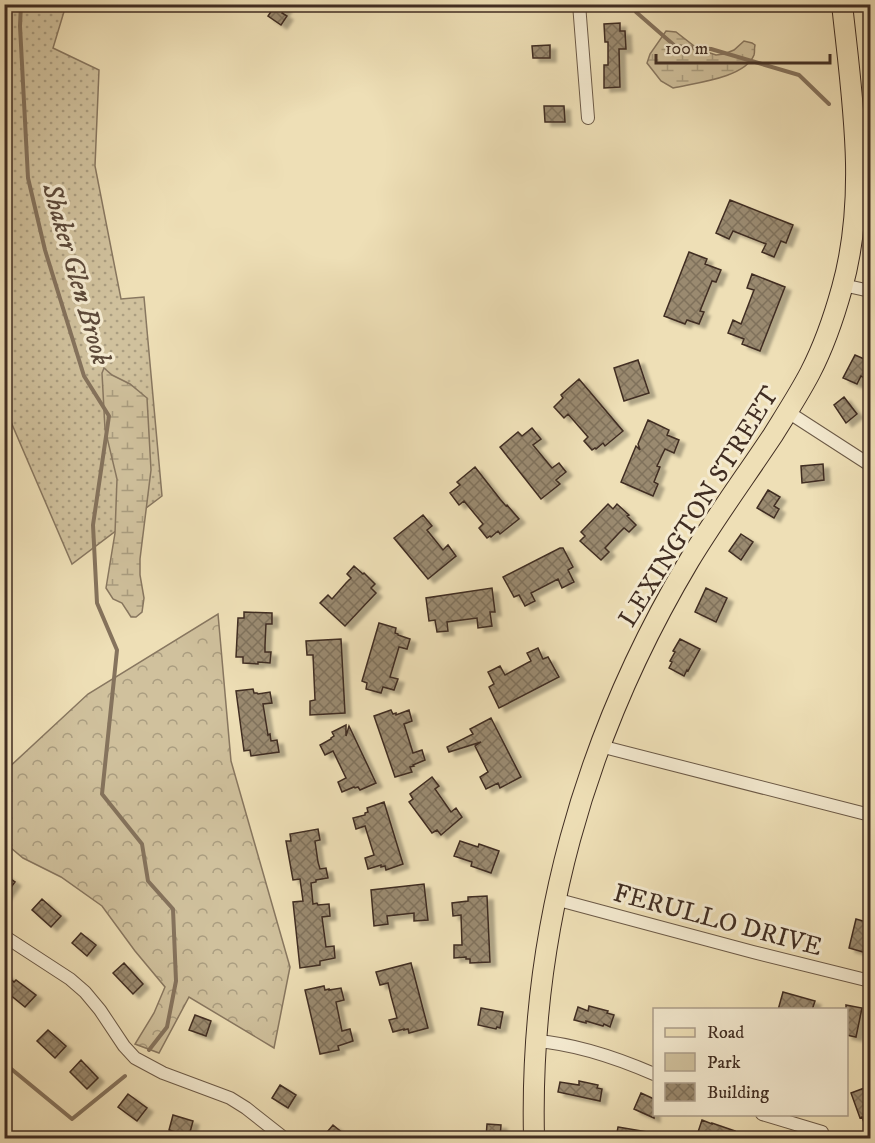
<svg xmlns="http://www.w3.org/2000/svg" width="875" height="1143" font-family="'IM FELL DW Pica',serif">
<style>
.green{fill:url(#green-dots);stroke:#887760;stroke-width:1.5}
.forest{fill:url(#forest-crowns);stroke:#887760;stroke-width:1.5}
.wetland{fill:url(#wetland-marsh);stroke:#887760;stroke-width:1.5}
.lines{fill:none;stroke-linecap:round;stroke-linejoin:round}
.stream{stroke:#85735d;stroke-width:4}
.building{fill:url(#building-cross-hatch);stroke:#402d22;stroke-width:1.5;filter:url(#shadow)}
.minor-casing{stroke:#6c5a47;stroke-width:14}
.primary-casing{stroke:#402d22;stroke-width:22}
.minor{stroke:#f4ead0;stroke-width:12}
.primary{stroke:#eedfb6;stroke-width:20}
.labels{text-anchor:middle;stroke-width:6;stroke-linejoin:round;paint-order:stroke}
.street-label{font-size:26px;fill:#402d22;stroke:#f4ead0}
.water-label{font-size:27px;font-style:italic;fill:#5d4a3a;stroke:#f4ead0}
</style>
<defs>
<pattern id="green-dots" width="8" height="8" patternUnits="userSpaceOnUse" patternTransform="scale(1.5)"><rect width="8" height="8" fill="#d0c19d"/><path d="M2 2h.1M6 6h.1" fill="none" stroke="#aa9d80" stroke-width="1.8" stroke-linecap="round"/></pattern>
<pattern id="forest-crowns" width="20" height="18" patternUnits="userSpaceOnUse" patternTransform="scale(1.5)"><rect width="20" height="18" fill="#d0c19d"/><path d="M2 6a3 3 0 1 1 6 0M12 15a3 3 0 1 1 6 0" fill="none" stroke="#aa9d80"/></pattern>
<pattern id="wetland-marsh" width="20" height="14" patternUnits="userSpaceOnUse" patternTransform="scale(1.5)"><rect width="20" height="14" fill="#d0c19d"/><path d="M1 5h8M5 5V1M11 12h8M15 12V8" fill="none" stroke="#aa9d80"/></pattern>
<pattern id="building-cross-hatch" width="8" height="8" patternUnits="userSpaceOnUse" patternTransform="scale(1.5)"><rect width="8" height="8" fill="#9a8a6f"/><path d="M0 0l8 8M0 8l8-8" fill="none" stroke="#7f715b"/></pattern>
<filter id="shadow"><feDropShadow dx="6" dy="4" stdDeviation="1.5" flood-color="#0004"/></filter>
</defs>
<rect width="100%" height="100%" fill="#eedfb6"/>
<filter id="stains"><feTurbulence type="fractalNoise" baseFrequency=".00333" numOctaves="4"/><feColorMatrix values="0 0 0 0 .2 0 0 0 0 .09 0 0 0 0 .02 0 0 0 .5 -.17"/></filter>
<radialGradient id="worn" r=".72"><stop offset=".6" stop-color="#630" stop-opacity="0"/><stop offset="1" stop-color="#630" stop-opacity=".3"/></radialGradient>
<path class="green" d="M 4,5 L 66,5 L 53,48 L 99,70 L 95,166 L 121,299 L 144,297 L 162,496 L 72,564 L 5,408 Z"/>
<path class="forest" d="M 218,614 L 231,761 L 290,967 L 274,1048 L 189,997 L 159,1053 L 135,1044 L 154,1013 L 165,987 L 135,951 L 102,906 L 61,877 L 23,858 L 5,843 L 5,771 L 88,694 Z"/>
<path class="wetland" d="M 666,31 L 676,32 L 698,49 L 716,55 L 724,54 L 734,50 L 744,41 L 752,43 L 755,45 C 754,49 755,52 754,55 C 745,78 694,83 673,88 L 661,81 L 647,63 L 650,54 Z
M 104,368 L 112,375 L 130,384 L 147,398 L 151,470 L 140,559 L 140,575 L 144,598 L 142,612 L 136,617 L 131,617 L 122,603 L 113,599 L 106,588 L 115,533 L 117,479 L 105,429 L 102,373 Z"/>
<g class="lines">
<path class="stream" d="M 21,4 L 20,26 L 28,178 L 45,250 L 84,376 L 109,416 L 93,525 L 97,603 L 117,650 L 102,794 L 142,844 L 148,881 L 173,909 L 176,981 L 167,1027 L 149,1050
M 636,4 L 636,12 L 675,46 L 711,49 L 799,75 L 829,104
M 4,1063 L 72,1119 L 125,1076"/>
</g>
<path class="building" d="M 276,4 L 288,4 L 282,13 L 287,16 L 281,25 L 268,16 Z
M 620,23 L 620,31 L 625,31 L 626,49 L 619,49 L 620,87 L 604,88 L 604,65 L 608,65 L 608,42 L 605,42 L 604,24 Z
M 550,45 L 550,58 L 533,58 L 532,46 Z
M 544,106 L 564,106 L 565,122 L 545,122 Z
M 730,200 L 793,225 L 786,243 L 781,241 L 774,257 L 762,252 L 766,244 L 733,231 L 729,239 L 716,233 Z
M 689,252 L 707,259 L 705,264 L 721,270 L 716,282 L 712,281 L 700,311 L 704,312 L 699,324 L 687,320 L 685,324 L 664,316 Z
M 752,274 L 785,287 L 760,351 L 742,344 L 744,339 L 728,333 L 733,320 L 741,324 L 754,290 L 747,288 Z
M 855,355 L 869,361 L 866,366 L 870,368 L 870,374 L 868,380 L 861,376 L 857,384 L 843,378 Z
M 638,360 L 649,393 L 624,401 L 614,368 Z
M 579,379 L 623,431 L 605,446 L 603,443 L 596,449 L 595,448 L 592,450 L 584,441 L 588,437 L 568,414 L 564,418 L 554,407 L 563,398 L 561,395 Z
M 844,397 L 857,414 L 846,423 L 834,405 Z
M 648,420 L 669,430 L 667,435 L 679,440 L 674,453 L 665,449 L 657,466 L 660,467 L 654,482 L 658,484 L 653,496 L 621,482 L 636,446 L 640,450 L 638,444 Z
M 532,428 L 541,439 L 533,445 L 552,468 L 559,463 L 566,472 L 556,480 L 560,484 L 541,499 L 500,447 L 518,432 L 522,436 Z
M 823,464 L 824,480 L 802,483 L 801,466 Z
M 475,467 L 500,499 L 506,506 L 507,505 L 519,519 L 500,534 L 498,531 L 491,537 L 490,536 L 487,538 L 479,528 L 483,524 L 464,501 L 459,505 L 450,493 L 460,485 L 457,482 Z
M 768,490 L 780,497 L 774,506 L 779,509 L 774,518 L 757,508 Z
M 608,504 L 613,509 L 617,504 L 629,515 L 627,516 L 636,525 L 629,532 L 624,528 L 619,533 L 605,548 L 609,552 L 601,560 L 580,541 L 585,536 L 581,532 Z
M 423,515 L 432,526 L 427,530 L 443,550 L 448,545 L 456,556 L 428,579 L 394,538 Z
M 741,534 L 753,542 L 741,560 L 729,551 Z
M 560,548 L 563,548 L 573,567 L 568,570 L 574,582 L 562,588 L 558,579 L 531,593 L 535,601 L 525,606 L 519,595 L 514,597 L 503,577 Z
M 354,566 L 363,574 L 364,573 L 375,584 L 371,588 L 376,593 L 345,626 L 320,603 L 328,595 L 332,599 L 346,583 L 351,578 L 347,574 Z
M 492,588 L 495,612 L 490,612 L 492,626 L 478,628 L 477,618 L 447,622 L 448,631 L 437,632 L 435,620 L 429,621 L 426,598 Z
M 706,588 L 727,598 L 716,622 L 695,612 Z
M 244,612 L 272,613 L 272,624 L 266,624 L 265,645 L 265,652 L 271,652 L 270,663 L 258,662 L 258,664 L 243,663 L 243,657 L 236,657 L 238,618 L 244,618 Z
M 379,623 L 396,628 L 395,633 L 398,634 L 398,635 L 410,639 L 407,649 L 399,647 L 390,677 L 398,679 L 394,690 L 383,687 L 381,693 L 366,689 L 367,683 L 362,681 Z
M 341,639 L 345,713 L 310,715 L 310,701 L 315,700 L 313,655 L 307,655 L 306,641 Z
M 680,639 L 700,649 L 688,671 L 687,670 L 684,676 L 669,668 L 672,662 L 670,661 L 675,652 L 673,651 Z
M 538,648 L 543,659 L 548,657 L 559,677 L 499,708 L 489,687 L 494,684 L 488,672 L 500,666 L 505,675 L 531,661 L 527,653 Z
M 253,689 L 254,693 L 257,693 L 258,694 L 270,692 L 272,703 L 263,704 L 268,735 L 270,734 L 271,741 L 277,740 L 279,752 L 251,756 L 250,750 L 244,751 L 236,691 Z
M 391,710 L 393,714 L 396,713 L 396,715 L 409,710 L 412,721 L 404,724 L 413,753 L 422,750 L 425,760 L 413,765 L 414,766 L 410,767 L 412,772 L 395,777 L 374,716 Z
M 491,718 L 521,777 L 500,788 L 498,783 L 486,789 L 480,777 L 488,772 L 475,746 L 481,742 L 449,752 L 447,747 L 473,734 L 470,729 Z
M 346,725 L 346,736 L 349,726 L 376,783 L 360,790 L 358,787 L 355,788 L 354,787 L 342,792 L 338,782 L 346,778 L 333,751 L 325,755 L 320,745 L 331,739 L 331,738 L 334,736 L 332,732 Z
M 432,777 L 439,786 L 435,789 L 451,812 L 456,808 L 462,817 L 441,835 L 437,830 L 432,833 L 409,802 L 413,799 L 410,794 Z
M 384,802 L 403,864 L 386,870 L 385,866 L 381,867 L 381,865 L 368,869 L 365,858 L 374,855 L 365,826 L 356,829 L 353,818 L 365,815 L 365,813 L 368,812 L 367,808 Z
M 318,829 L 320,840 L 315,841 L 318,862 L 320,869 L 326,868 L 328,878 L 316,880 L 316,882 L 311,883 L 313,904 L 317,903 L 318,905 L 329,904 L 330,916 L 322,917 L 326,947 L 334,946 L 335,958 L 320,961 L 320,965 L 300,968 L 293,902 L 303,901 L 300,879 L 293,880 L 286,841 L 291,841 L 290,834 Z
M 460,841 L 478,847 L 479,844 L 499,851 L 491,873 L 471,866 L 472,862 L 454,856 Z
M 4,874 L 15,882 L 4,897 Z
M 424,884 L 428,920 L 414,921 L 414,913 L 387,916 L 388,924 L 374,926 L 371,890 Z
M 487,896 L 490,962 L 470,963 L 470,959 L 466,959 L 466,957 L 454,958 L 454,945 L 462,945 L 461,915 L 453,916 L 452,903 L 468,901 L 468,897 Z
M 42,899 L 61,916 L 51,927 L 32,910 Z
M 856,919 L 870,923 L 870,954 L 849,948 Z
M 81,933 L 96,945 L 87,956 L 72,943 Z
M 124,963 L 143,984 L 133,994 L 113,973 Z
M 411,963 L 428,1028 L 409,1033 L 408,1029 L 404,1030 L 404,1029 L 393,1032 L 389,1020 L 397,1018 L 391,996 L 388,983 L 380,985 L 376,972 Z
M 4,973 L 14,982 L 16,980 L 36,995 L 25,1007 L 4,990 Z
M 324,986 L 325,990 L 329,989 L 329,990 L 341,988 L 344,1000 L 336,1002 L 342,1031 L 350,1029 L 353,1041 L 338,1046 L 339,1050 L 320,1054 L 305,990 Z
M 783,992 L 815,1001 L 812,1010 L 778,1010 Z
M 846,1005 L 862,1008 L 856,1037 L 846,1035 Z
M 589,1006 L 608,1011 L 607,1013 L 614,1015 L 610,1027 L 604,1024 L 603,1026 L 586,1021 L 586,1023 L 574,1020 L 578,1007 L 588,1011 Z
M 481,1008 L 503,1012 L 500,1028 L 497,1027 L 496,1029 L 478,1025 Z
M 195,1015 L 211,1021 L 206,1036 L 189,1030 Z
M 48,1030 L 66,1046 L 55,1058 L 37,1041 Z
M 81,1060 L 98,1078 L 87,1089 L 70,1072 Z
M 579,1081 L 598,1085 L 597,1088 L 602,1089 L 600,1101 L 558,1092 L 560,1082 L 579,1085 Z
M 280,1085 L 296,1095 L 288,1108 L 272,1098 Z
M 867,1087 L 870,1095 L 870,1136 L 869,1136 L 862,1117 L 860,1118 L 851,1093 Z
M 641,1093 L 654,1099 L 654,1118 L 634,1109 Z
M 128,1094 L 147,1108 L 137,1121 L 118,1107 Z
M 173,1115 L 193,1121 L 189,1136 L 169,1130 Z
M 702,1120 L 712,1124 L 712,1123 L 735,1131 L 732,1138 L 706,1138 L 707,1136 L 698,1132 Z
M 487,1124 L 501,1125 L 500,1138 L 486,1138 Z
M 333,1125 L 349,1138 L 322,1138 Z
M 618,1127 L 654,1133 L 653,1138 L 616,1138 Z"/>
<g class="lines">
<defs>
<path id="minor" d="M 579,4 L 588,118
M 843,285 L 870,291
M 788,412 L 870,465
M 600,746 L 870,815
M 555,899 L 753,952 L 870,981
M 4,936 L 70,979 L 85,992 L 100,1010 L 124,1046 L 135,1058 L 163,1073 L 230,1098 L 246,1108 L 284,1138
M 536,1041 C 577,1044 617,1058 654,1074
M 762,1114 L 822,1132"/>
<path id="primary" d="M 534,1138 C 529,933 584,737 689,561 C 715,518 745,477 773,435 C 786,414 799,394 810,373 C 824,346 834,317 842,288 C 868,195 852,98 842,4"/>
</defs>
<use href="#minor" class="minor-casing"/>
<use href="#primary" class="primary-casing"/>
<use href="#minor" class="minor"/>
<use href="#primary" class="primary"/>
</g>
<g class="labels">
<g class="street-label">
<text transform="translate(698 506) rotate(-58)" y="9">LEXINGTON STREET</text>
<text transform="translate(718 919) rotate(15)" y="9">FERULLO DRIVE</text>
</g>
<g class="water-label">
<text transform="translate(77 274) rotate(74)" y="9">Shaker Glen Brook</text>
</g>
</g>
<rect width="875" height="1143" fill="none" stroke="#eedfb6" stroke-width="24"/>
<rect x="6" y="6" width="863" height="1131" fill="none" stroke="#402d22" stroke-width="3"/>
<rect x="12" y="12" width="851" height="1119" fill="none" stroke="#402d22" stroke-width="1.5"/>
<rect x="653" y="1008" width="195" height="108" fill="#f4ead0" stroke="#ac9e8a" stroke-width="1.5"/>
<rect x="665" y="1028" width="30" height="9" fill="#eedfb6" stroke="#ac9e8a" stroke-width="1.5"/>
<text x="707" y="1038" font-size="18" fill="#402d22">Road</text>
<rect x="665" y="1053" width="30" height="18" fill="#d0c19d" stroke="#ac9e8a" stroke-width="1.5"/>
<text x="707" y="1068" font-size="18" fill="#402d22">Park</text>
<rect x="665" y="1083" width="30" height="18" fill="url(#building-cross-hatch)" stroke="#ac9e8a" stroke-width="1.5"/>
<text x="707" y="1098" font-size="18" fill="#402d22">Building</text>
<path d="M656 54v9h174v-9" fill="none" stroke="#402d22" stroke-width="3"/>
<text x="665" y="54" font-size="18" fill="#402d22" stroke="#f4ead0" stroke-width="4.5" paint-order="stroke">100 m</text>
<rect width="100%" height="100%" filter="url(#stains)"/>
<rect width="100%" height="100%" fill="url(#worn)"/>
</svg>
